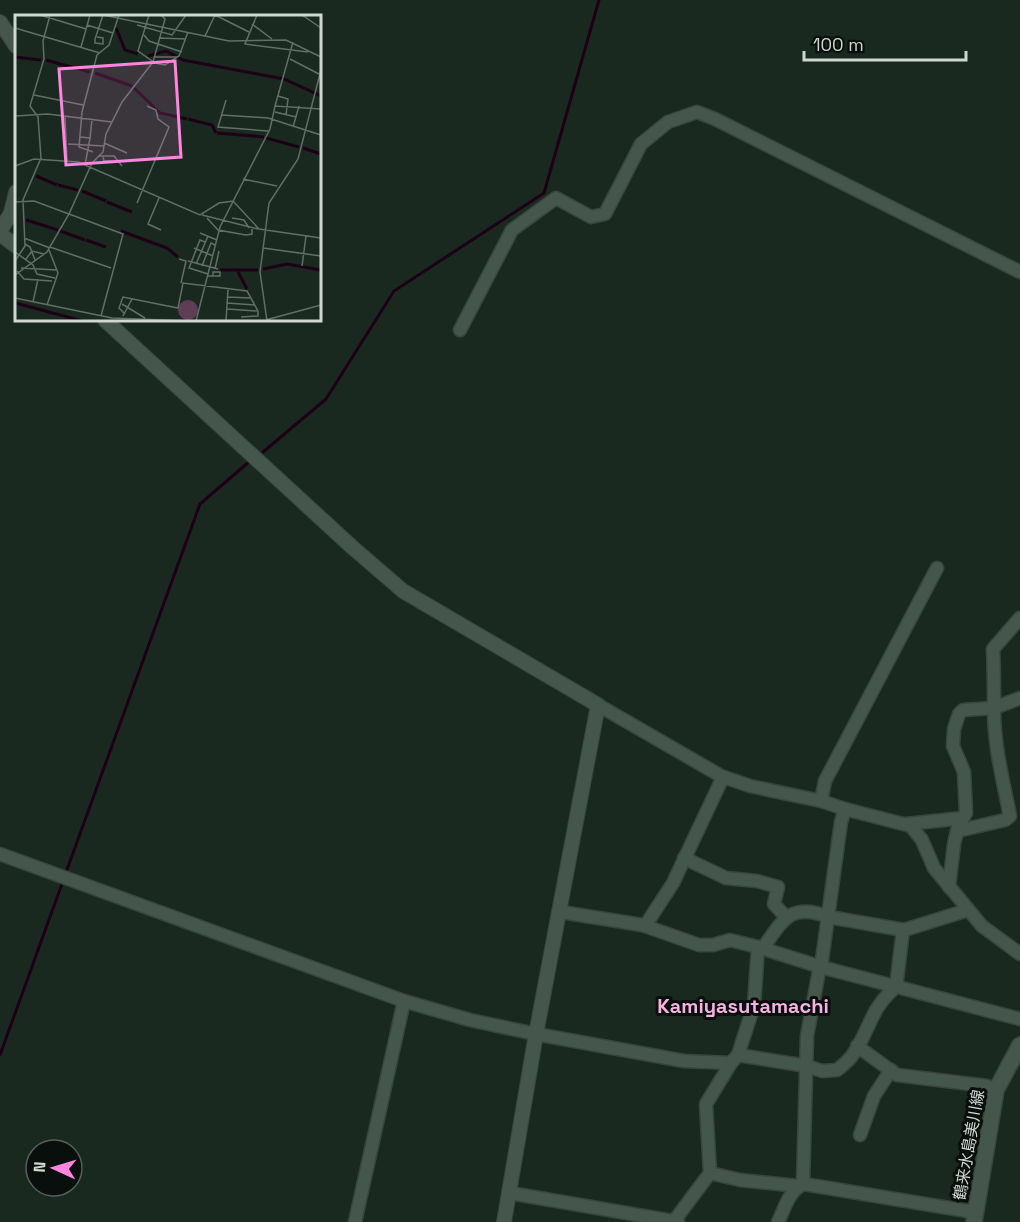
<svg xmlns="http://www.w3.org/2000/svg" width="1020" height="1222" font-family="'Space Grotesk','Noto Sans JP',sans-serif">
  <rect width="100%" height="100%" fill="#192920"/>
  <g fill="none" stroke-linecap="round" stroke-linejoin="round">
    <!-- stream -->
    <g stroke="#1e0016" stroke-width="3">
      <polyline points="263,452 326,399 394,291 544,193 599,0"/>
      <polyline points="65,875 200,504 250,461"/>
      <polyline points="0,1055 63,881"/>
    </g>
    <defs>
      <g id="minor">
        <polyline points="460,330 512,230 556,198 591,217 605,214 641,144 668,122 697,112 715,119 1020,272"/>
        <polyline points="598,705 721,776 750,786 821,801 845,809 911,826 922,840 934,868 982,926 1020,954"/>
        <polyline points="821,801 825,781 937,568"/>
        <polyline points="906,824 963,818"/>
        <path d="M957,831L1005,820L1010,816C1003,781 994,745 994,710C994,689 994,669 993,649L1020,618"/>
        <path d="M0,854L404,1001L470,1020L536,1034L684,1061L731,1063L738,1055L807,1066L822,1071L837,1070C842,1066 847,1062 851,1057C870,1032 869,1009 896,987L903,930"/>
        <polyline points="684,858 726,878 757,881 778,887 774,904 786,917"/>
        <polyline points="949,887 954,844 958,827 966,813 964,772 953,746 954,729 959,714 963,710 994,708 1020,698"/>
        <polyline points="561,912 642,925 699,945 713,945 730,940 758,947"/>
        <polyline points="645,926 673,883 723,777"/>
        <path d="M763,948C783,920 790,902 829,917L904,930L968,910"/>
        <polyline points="857,1046 897,1075 987,1086 996,1090"/>
        <polyline points="738,1055 754,1005 758,947 821,967 1020,1019"/>
        <polyline points="860,1135 874,1096 891,1070"/>
        <polyline points="710,1173 740,1180 798,1186"/>
        <polyline points="803,1184 807,1036 819,971 821,967 841,822 845,809"/>
        <polyline points="510,1193 678,1222"/>
        <polyline points="674,1221 710,1173 706,1104 731,1063"/>
        <polyline points="355,1222 404,1001"/>
        <path d="M778,1222C785,1208 789,1190 804,1184L967,1211L976,1210"/>
      </g>
      <g id="tertiary">
        <polyline points="0,22 16,46"/>
        <polyline points="0,231 11,213 16,192"/>
        <polyline points="0,234 16,246"/>
        <polyline points="105,320 352,547 403,591 598,705 536,1034 504,1222"/>
      </g>
      <polyline id="secondary" points="974,1222 996,1090 1020,1045"/>
    </defs>
    <!-- minor casing -->
    <use href="#minor" stroke="#38453d" stroke-width="15"/>
    <!-- tertiary casing -->
    <use href="#tertiary" stroke="#38453d" stroke-width="16"/>
    <!-- secondary casing -->
    <use href="#secondary" stroke="#38453d" stroke-width="18"/>
    <!-- minor -->
    <use href="#minor" stroke="#45574d" stroke-width="12"/>
    <!-- tertiary -->
    <use href="#tertiary" stroke="#45574d" stroke-width="14"/>
    <!-- secondary -->
    <use href="#secondary" stroke="#45574d" stroke-width="15"/>
  </g>
  <g text-anchor="middle" dominant-baseline="central" stroke-width="6" stroke-linejoin="round" paint-order="stroke">
    <!-- street labels -->
    <g font-size="16" fill="#ced8d1" stroke="#090f0c">
      <text transform="translate(969 1145) rotate(-80)">鶴来水島美川線</text>
    </g>
    <!-- quarter labels -->
    <g font-size="20" font-weight="bold" fill="#f6b2e1" stroke="#090f0c">
      <text x="743" y="1006">Kamiyasutamachi</text>
    </g>
  </g>
  <!-- overview -->
  <g transform="translate(15 15)">
    <rect width="306" height="306" fill="#192920"/>
    <path d="M163 295a10 10 0 1 1 20 0a10 10 0 1 1-20 0Z" fill="#5f3e55"/>
    <path fill="none" stroke="#1e0016" stroke-width="3" d="M101,13L110,35L123,39M133,41L151,36L168,45L269,64L306,81M0,42L26,45M31,45L75,57M80,58L117,71M119,73L145,98L172,104M173,104L197,110L201,118M202,118L249,122M251,123L284,132M288,133L306,139M21,161L42,170M43,170L63,175M67,176L91,186M92,187L117,197M11,205L43,215M45,216L70,225M106,216L152,233L163,242M71,225L91,232M248,254L272,249L306,255M205,255H243M223,257L232,274M0,288L68,306"/>
    <path fill="none" stroke="#616f67" stroke-width="1.5" d="M25,0L71,14M88,0L214,26L271,25L306,42M134,0L123,36L140,48L150,50L164,41L173,17M200,0L234,17M242,0L230,29L293,37M287,0L306,13M237,9L257,24M72,10L98,18M122,10L157,20L171,0M0,13L85,38M129,20L134,26L167,37M190,21L200,0M82,22L88,23V29L80,28V24L88,0M144,23L171,24M66,32L75,0M139,42H162M275,44L304,59M19,80L68,90M263,81L273,84L271,100M211,85L203,112L253,116M260,91L278,27M260,97L281,102M207,100L253,103L306,120M0,101L33,99L97,107M50,102L52,146M278,112L284,91M65,122L75,123L70,150M75,123L77,104M89,128L112,138M53,129L89,131M78,137L64,132L67,97L82,40L94,30L104,0M83,141H99L107,151M88,142L89,146H109M0,151L19,144L63,147L185,200L204,188L218,186L244,214L306,223M228,164L262,171M144,183L133,209L146,215M0,187L19,186L108,219L86,301M122,188L154,112L143,104L141,95L132,91M187,200L243,214M192,203L203,215L231,220L237,219V214M217,203L229,205L234,213M185,218L202,225M9,223L35,233M190,227L185,225L174,253L193,259M10,229L15,232L20,245M35,232L96,253M179,233L198,241M248,233L306,241M0,237L18,250L22,259L40,263M11,244L17,236L29,239M164,244L171,246L166,268M0,246L10,231L8,185L26,143L23,102L15,91L29,44L28,26L35,0M173,246L203,254M181,249L193,221M187,251L196,228L200,230M287,251L291,221M6,253L42,255M200,254L204,236M2,256L9,264L37,266M0,260L32,237L54,199L77,148L88,137L91,119L107,87L138,47L150,4L146,0M193,261H205V257H198V261M213,282L235,283M0,283L97,303L174,306M18,287L23,264M212,288L240,290M107,289L130,303M32,290L43,258L34,235M212,294L242,296M109,298L104,293L108,282L163,293L168,268L232,276L243,296M108,301L117,284M226,302L243,301V296M181,306L205,212L255,114L260,91L306,94M211,306L213,275M247,306L306,290M252,306L245,257L254,188L283,144L306,55"/>
    <path fill="#ff85de" fill-opacity="0.15" stroke="#ff85de" stroke-width="3" d="M160,46L166,142L51,150L44,54Z"/>
    <rect width="306" height="306" fill="none" stroke="#ced8d1" stroke-width="3"/>
  </g>
  <!-- north arrow -->
  <g transform="translate(54 1168) rotate(274)"><circle r="28" fill="#090f0c" stroke="#585f5b" stroke-width="1.5"/>
  <path d="M0-4.5L10 22L0 15L-10 22Z" fill="#ff85de"/>
  <text y="-9" font-size="16" font-weight="bold" text-anchor="middle" fill="#ced8d1">N</text>
  </g>
  <!-- scale -->
  <path d="M804 51v9h162v-9" fill="none" stroke="#ced8d1" stroke-width="3"/>
  <text x="813" y="51" font-size="18" fill="#ced8d1" stroke="#090f0c" stroke-width="4.5" paint-order="stroke">100 m</text>
</svg>
